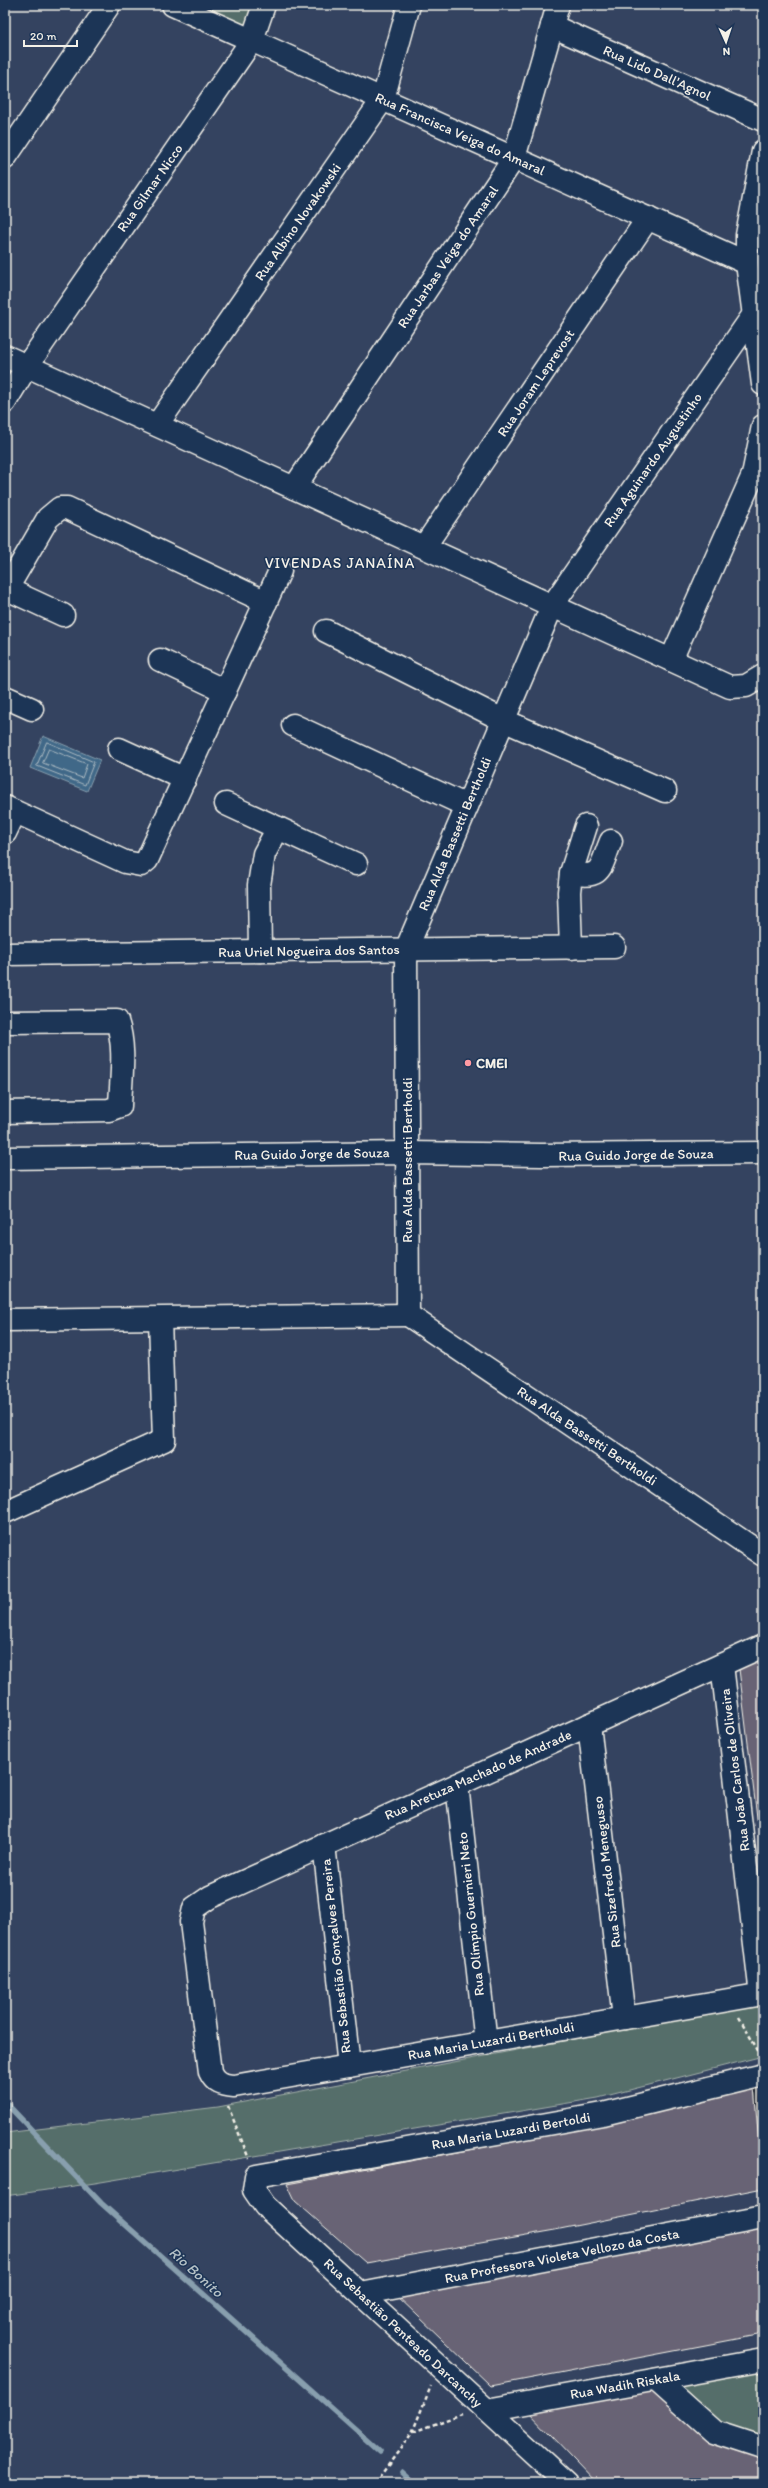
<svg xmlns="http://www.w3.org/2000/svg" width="768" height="2488" font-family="Itim,sans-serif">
  <defs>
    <filter id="shadow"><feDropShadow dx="3.5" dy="-3.5" stdDeviation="0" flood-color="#0009"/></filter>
  </defs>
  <rect width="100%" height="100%" fill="#344360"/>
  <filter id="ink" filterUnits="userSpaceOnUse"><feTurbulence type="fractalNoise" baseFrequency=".025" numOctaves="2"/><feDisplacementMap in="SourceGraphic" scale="8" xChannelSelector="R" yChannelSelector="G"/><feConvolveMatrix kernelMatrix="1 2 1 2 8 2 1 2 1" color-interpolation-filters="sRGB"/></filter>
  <g filter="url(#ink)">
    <!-- green -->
    <g fill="#556e6a" stroke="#a4b0a9">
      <polygon points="194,5 256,5 248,31"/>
      <polygon points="763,2003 763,2056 598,2098 95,2183 5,2196 5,2133 218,2107"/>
      <polygon points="763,2371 763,2436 719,2422 681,2386"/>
    </g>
    <!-- water -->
    <polygon fill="#406888" stroke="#889fae" points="43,736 100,760 87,791 30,768"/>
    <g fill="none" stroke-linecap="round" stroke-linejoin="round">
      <!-- shore -->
      <g stroke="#acbac2" stroke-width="1">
        <polygon points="47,742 94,762 85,785 37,766"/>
        <polygon points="49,749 87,764 82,778 43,763"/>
      </g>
      <!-- stream -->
      <g stroke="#889fae" stroke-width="5.5">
        <polyline points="5,2102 101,2203 380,2451"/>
        <polyline points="402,2471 415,2483"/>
      </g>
    </g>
    <!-- building -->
    <g fill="#686474" stroke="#f4f1e8" filter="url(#shadow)">
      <polygon points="763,1658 763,1867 739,1669"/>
      <polygon points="754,2087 763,2188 555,2230 366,2263 295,2201 287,2184 570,2131"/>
      <polygon points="763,2223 763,2334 491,2386 394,2293"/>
      <polygon points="649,2387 763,2457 763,2483 597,2483 527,2410"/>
    </g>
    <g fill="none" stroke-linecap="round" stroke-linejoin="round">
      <defs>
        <g id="minor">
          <polyline points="173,5 747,263"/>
          <polyline points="552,26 763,120"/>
          <polyline points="763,151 747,235 747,263 763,384"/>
          <polyline points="5,158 109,5"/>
          <polyline points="754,314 552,606 406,950 408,1315 763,1555"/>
          <polyline points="5,356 730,687 746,686 763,676"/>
          <polyline points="5,402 27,366 252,40 264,5"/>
          <polyline points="157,425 383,99 409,5"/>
          <polyline points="294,488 514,158 558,5"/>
          <polyline points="424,547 648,218"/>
          <polyline points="7,589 63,615"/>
          <polyline points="5,592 48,518 60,508 67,508 266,602"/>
          <polyline points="326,631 503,720 665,791"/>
          <polyline points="160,660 225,691"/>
          <polyline points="671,660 753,475 763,426"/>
          <polyline points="5,697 32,709"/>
          <polyline points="293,725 467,806"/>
          <polyline points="119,749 185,779"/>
          <polyline points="226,804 356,864"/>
          <polyline points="5,807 125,862 141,865 147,860 280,571"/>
          <polyline points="5,833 15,812"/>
          <path d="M571,873C603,880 600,867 611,841"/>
          <polyline points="571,948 569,892 571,873 586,826"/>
          <polyline points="260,951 259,885 264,854 278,828"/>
          <polyline points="5,954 614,947"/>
          <path d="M5,1022L117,1021C126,1048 121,1077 120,1106L109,1110L5,1112"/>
          <polyline points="5,1158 407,1153 542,1155 763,1153"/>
          <polyline points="5,1320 408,1315"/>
          <polyline points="5,1512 164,1440 160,1319"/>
          <path d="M763,1646L210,1897L194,1908L191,1922L210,2072C215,2083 222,2085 234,2086L763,1994"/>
          <polyline points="722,1665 761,1995"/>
          <polyline points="589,1725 624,2018"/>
          <polyline points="457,1785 486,2043"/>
          <polyline points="324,1845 349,2066"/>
          <polyline points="361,2294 763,2217"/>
          <polyline points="656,2380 714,2432 763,2448"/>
          <polyline points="487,2410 763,2360"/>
          <polyline points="566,2483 265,2206 254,2190 256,2176 603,2114 763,2075"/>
        </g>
      </defs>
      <!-- minor casing -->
      <use href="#minor" stroke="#f4f1e8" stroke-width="25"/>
      <!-- path -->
      <g stroke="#f4f1e8" stroke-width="2.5" stroke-dasharray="4 3" stroke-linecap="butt">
        <polyline points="739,2017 761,2056"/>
        <polyline points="228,2106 249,2159"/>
        <polyline points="413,2432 462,2414"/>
        <polyline points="375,2483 412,2433 431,2386"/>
      </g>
      <!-- minor -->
      <use href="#minor" stroke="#1d3557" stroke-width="22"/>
    </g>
  </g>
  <!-- markers -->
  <circle fill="#ff9aa2" stroke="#1d3557" stroke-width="1.5" cx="468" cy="1063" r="4"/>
  <g text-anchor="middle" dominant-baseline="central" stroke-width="3" stroke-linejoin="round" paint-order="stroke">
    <!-- street labels -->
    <g font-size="14" fill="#f4f1e8" stroke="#1d3557">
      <text transform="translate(657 73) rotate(24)">Rua Lido Dall'Agnol</text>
      <text transform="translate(460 134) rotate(24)">Rua Francisca Veiga do Amaral</text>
      <text transform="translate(150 188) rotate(-55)">Rua Gilmar Nicco</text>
      <text transform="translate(298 222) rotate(-55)">Rua Albino Novakowski</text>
      <text transform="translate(448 257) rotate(-56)">Rua Jarbas Veiga do Amaral</text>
      <text transform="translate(536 383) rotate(-56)">Rua Joram Leprevost</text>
      <text transform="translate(653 460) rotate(-55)">Rua Aguinardo Augustinho</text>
      <text transform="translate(455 834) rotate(-67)">Rua Alda Bassetti Bertholdi</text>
      <text transform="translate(309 951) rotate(-1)">Rua Uriel Nogueira dos Santos</text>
      <text transform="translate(312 1154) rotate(-1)">Rua Guido Jorge de Souza</text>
      <text transform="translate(636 1155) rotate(-1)">Rua Guido Jorge de Souza</text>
      <text transform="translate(407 1160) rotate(-90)">Rua Alda Bassetti Bertholdi</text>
      <text transform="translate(587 1436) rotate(34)">Rua Alda Bassetti Bertholdi</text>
      <text transform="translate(735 1770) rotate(-97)">Rua João Carlos de Oliveira</text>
      <text transform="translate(478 1775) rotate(-24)">Rua Aretuza Machado de Andrade</text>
      <text transform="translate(607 1872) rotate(-97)">Rua Sizefredo Menegusso</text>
      <text transform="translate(471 1914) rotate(-96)">Rua Olímpio Guernieri Neto</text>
      <text transform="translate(336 1956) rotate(-96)">Rua Sebastião Gonçalves Pereira</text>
      <text transform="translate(491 2041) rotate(-10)">Rua Maria Luzardi Bertholdi</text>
      <text transform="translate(511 2131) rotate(-10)">Rua Maria Luzardi Bertoldi</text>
      <text transform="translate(562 2256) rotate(-11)">Rua Professora Violeta Vellozo da Costa</text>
      <text transform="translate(403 2333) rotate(43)">Rua Sebastião Penteado Darcanchy</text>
      <text transform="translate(625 2385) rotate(-10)">Rua Wadih Riskala</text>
    </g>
    <!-- poi labels -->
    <g font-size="14" font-weight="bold" fill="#f4f1e8" stroke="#1d3557" text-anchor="start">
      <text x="476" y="1063">CMEI</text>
    </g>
    <!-- neighbourhood labels -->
    <g font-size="15" letter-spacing="1" fill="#f4f1e8" stroke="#1d3557">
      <text x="340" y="563">VIVENDAS JANAÍNA</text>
    </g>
    <!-- water labels -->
    <g font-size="15" font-style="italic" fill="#b5c1c6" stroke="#1d3557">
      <text transform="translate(196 2272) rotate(42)">Rio Bonito</text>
    </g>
  </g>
  <!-- margin -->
  <rect width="768" height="2488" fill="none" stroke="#1d3557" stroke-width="20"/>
  <rect x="10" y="10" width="748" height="2468" fill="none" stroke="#f4f1e8" stroke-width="1.5" filter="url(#ink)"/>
  <!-- north arrow -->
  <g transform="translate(726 42) rotate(177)" stroke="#1d3557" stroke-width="3" paint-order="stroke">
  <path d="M0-3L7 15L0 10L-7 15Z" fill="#f4f1e8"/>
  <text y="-6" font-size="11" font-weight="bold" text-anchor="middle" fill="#f4f1e8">N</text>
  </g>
  <!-- scale -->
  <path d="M24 40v6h53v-6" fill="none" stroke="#f4f1e8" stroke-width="2"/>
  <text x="30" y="40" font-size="12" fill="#f4f1e8" stroke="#1d3557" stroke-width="3" paint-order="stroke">20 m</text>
</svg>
